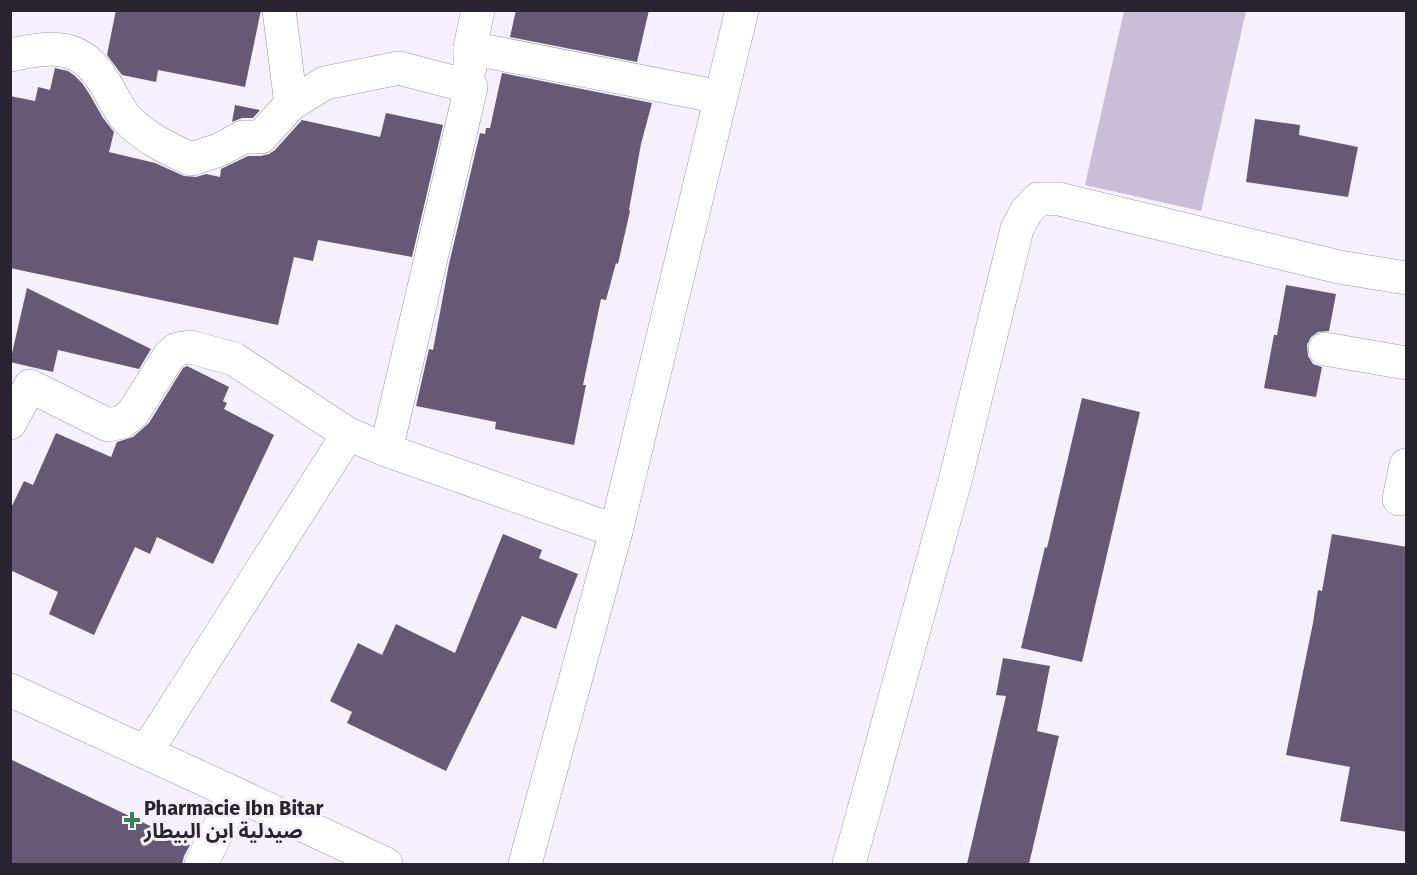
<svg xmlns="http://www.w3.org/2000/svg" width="1417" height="875" font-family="'Fira Sans','Noto Sans Arabic',sans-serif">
  <rect width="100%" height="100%" fill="#f6f0fe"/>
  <!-- green -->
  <polygon fill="#c8bed7" points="1124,11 1246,11 1201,211 1085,185"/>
  <!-- building -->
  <g fill="#655976">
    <polygon points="116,10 261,10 245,87 158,70 156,82 122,75 107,55"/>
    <polygon points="516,10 649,10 637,62 510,37"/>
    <polygon points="55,68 68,71 75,76 82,83 90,95 103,118 114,132 109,152 155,163 184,176 196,177 206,174 220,177 221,169 248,156 261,156 269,154 275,150 302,120 380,137 386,113 443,125 412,257 318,240 313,261 294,257 278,325 10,268 10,96 35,101 38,87 50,90"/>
    <polygon points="502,73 652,103 641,144 629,210 630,211 618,264 616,263 606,300 601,299 583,385 586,385 574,445 495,429 496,422 416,406 429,349 433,350 449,264 480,133 485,134 486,128 490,128"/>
    <polygon points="235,105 260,110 253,118 242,118 232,122"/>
    <polygon points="1255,119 1300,125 1299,135 1358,147 1348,197 1246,182"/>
    <polygon points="1286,285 1336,294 1329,331 1318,332 1311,337 1307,345 1308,356 1313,364 1322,367 1316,397 1264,388 1274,335 1277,335"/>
    <polygon points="27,288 151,349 139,369 58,350 53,372 10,362"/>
    <polygon points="187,366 229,387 223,401 227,403 224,409 274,435 213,564 157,537 150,554 135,547 94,635 49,614 58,592 10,570 10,510 24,481 33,485 56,433 111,457 117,442 133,437 149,423 183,368"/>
    <polygon points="1082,398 1140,412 1082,662 1021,648 1045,547 1047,548"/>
    <polygon points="503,534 542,550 539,558 578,574 556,629 522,616 446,771 347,723 352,712 330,701 358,643 382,655 396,624 455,653"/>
    <polygon points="1332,534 1407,547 1407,832 1340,821 1350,767 1286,755 1313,623 1318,590 1322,591"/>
    <polygon points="1003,658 1050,666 1037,731 1059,736 1029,864 967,864 1006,696 996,695"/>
    <polygon points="10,759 190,845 184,856 182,864 10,864"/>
  </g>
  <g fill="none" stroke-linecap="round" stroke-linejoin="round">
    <defs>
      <g id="minor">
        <polyline points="279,10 291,104"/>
        <polyline points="470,48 720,97"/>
        <path d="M10,55C54,46 81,42 106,85C113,96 119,111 128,120C146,138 168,149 191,159L219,150L243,137H261L291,104L325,83L399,68L471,87L386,450"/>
        <polyline points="470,68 470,48 478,10"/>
        <polyline points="1325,349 1406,363"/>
        <polyline points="10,423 30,386 108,425 122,422 133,413 169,356 177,349 191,347 234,359 348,434 386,450 616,531"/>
        <polyline points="1399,499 1406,465"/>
        <polyline points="10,690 236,794 386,864"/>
        <polyline points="146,752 348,434"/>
        <polyline points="201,864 236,794"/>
        <polyline points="525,864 616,531 742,10"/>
        <polyline points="849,864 955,481 1017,229 1026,212 1038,199 1059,199 1339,267 1406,278"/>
      </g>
    </defs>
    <!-- minor casing -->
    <use href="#minor" stroke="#a094b3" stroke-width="34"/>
    <!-- minor -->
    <use href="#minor" stroke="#fff" stroke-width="33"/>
  </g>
  <!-- markers -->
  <path fill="#348353" stroke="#f6f0fe" stroke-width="2" d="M129 811h6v6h6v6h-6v6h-6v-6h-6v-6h6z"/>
  <g text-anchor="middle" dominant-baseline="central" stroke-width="6" stroke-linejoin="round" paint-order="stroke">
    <!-- poi labels -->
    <g font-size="20" font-weight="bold" fill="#292330" stroke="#f6f0fe" text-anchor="start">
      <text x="144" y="808">Pharmacie Ibn Bitar<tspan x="144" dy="23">صيدلية ابن البيطار</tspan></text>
    </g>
  </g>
  <!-- border -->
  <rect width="1417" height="875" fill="none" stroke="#292330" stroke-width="24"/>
</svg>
